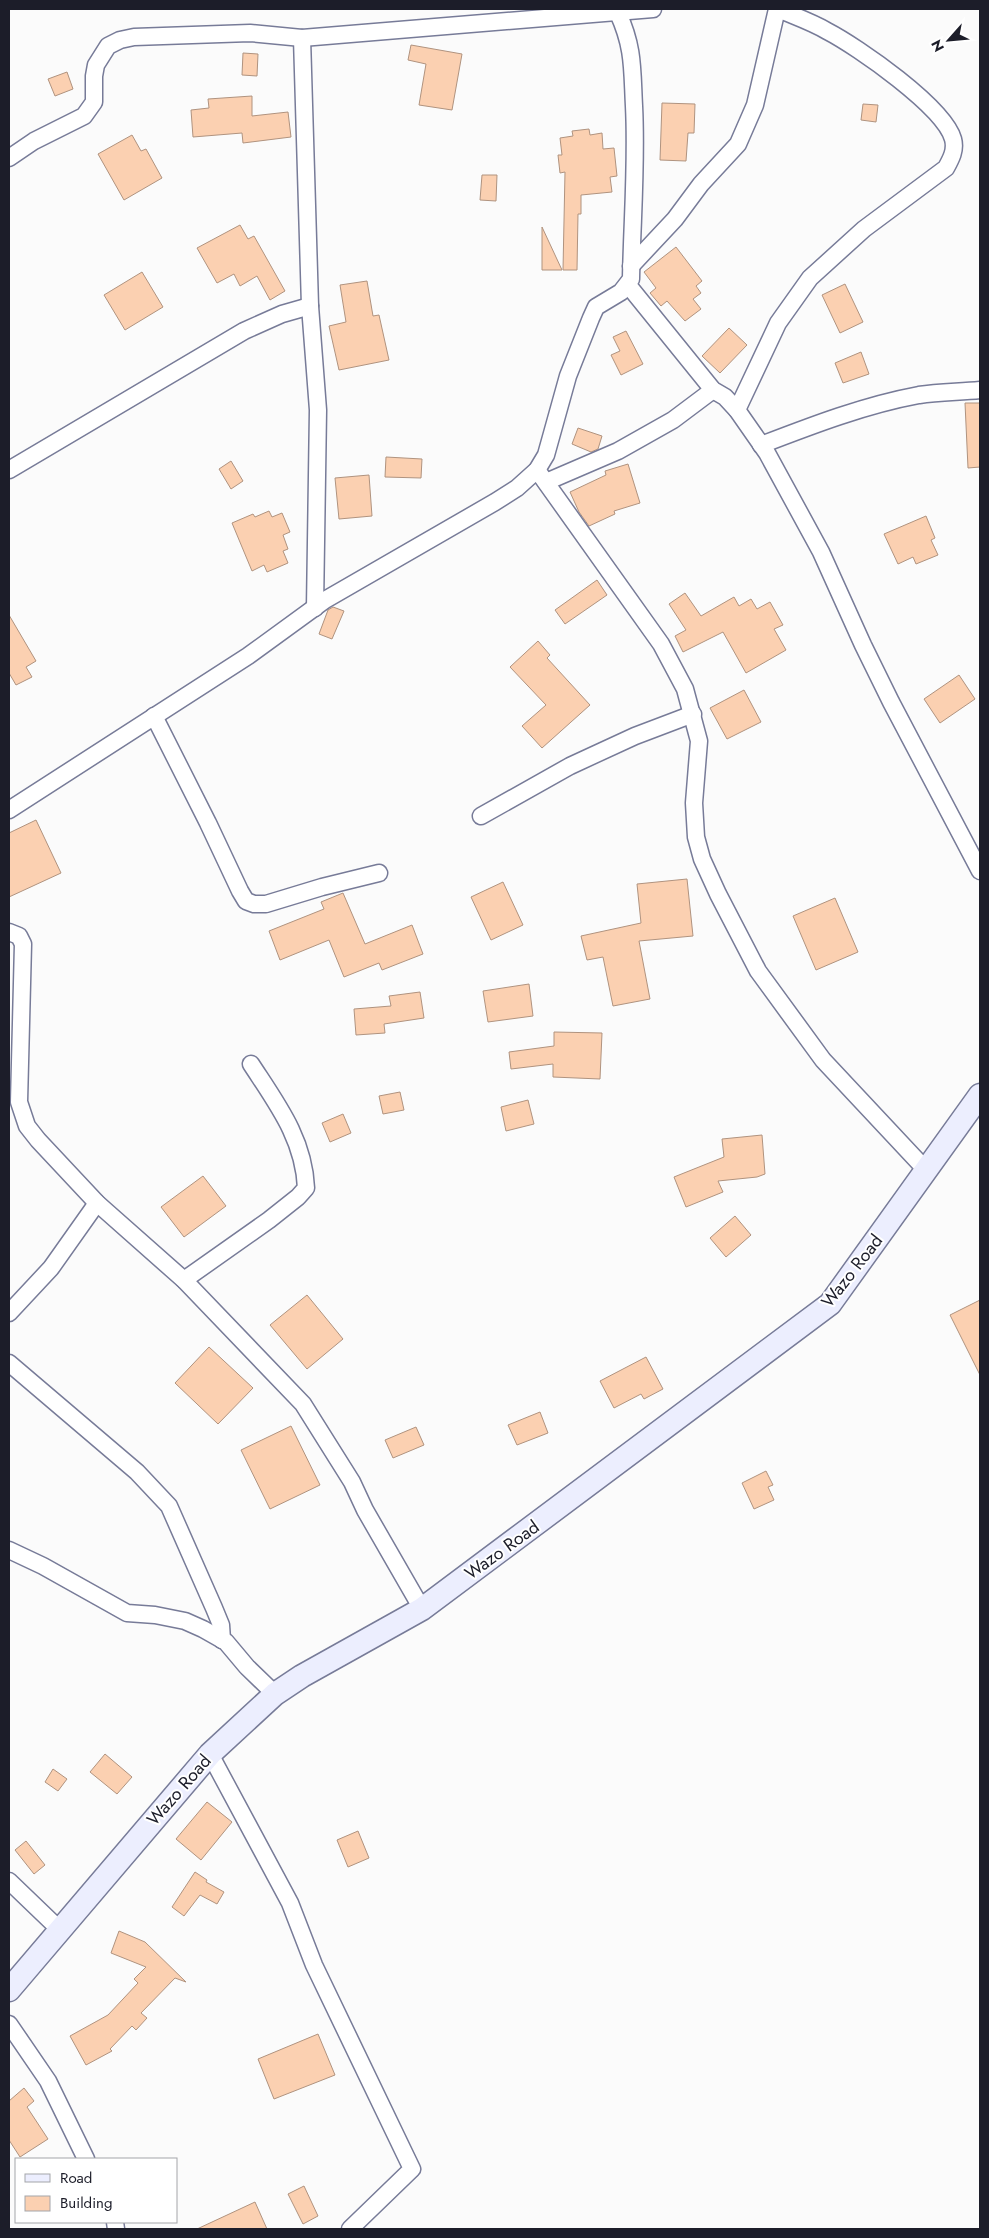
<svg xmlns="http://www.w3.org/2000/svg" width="989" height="2238" font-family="Jost,sans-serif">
  <rect width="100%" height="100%" fill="#fbfbfb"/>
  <!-- building -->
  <g fill="#fbd0b1" stroke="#b0937f">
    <polygon points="411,45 462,54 452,110 419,105 426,64 408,60"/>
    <polygon points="243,53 258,54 257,76 242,75"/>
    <polygon points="67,72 73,89 55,96 48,79"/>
    <polygon points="252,96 252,116 288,112 291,137 243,143 242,133 193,137 191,110 209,108 208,99"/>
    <polygon points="662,103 695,104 694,133 688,133 686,161 660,160"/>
    <polygon points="863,104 878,105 876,122 861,120"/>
    <polygon points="589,129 590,135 602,133 603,149 614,148 617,176 610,177 612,192 581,195 581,214 578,214 577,270 563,270 565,172 560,173 558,155 562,155 560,138 573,136 572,131"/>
    <polygon points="132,135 141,151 146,149 162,178 124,200 98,154"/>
    <polygon points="482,175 497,175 496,201 480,200"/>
    <polygon points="240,225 248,239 254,236 285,291 270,300 257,276 240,286 234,274 217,283 197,248"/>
    <polygon points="542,227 562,270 542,270"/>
    <polygon points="676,247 702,281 696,286 701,293 693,299 701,309 685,321 667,301 661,306 650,293 656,288 644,272"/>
    <polygon points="142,272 163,307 125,330 104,295"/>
    <polygon points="367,281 373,316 379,315 389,360 339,370 329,326 346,322 340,285"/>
    <polygon points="845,284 863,322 840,333 822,295"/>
    <polygon points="729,328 747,345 720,373 702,356"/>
    <polygon points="626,331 643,364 621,375 611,355 620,351 613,337"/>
    <polygon points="861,352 869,374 843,383 835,363"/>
    <polygon points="965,403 980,403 980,467 968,468"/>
    <polygon points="578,428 602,436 598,449 591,452 572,444"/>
    <polygon points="386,457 422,459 421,478 385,477"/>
    <polygon points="231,461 243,481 231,489 219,469"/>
    <polygon points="628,464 640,503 614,511 615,514 589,526 579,512 570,492 606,475 605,471"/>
    <polygon points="369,475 372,516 339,519 335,478"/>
    <polygon points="269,511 272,517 282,513 290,532 283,535 288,549 283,551 288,563 267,572 264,565 252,571 232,523 253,514 255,517"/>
    <polygon points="926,516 935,538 931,540 938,555 916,564 913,557 898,564 884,534"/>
    <polygon points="597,580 607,595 565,624 555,610"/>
    <polygon points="685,593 701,616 734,597 739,606 751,599 757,609 770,602 783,625 774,629 786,650 746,673 723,632 683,652 675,636 686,630 669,604"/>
    <polygon points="333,607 344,611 332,639 319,634 328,610"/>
    <polygon points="9,615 36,661 26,667 32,677 16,685 9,673"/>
    <polygon points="538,641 550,655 547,658 590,705 542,748 522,726 546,705 510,667"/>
    <polygon points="959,675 975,699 940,723 924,699"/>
    <polygon points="744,690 761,722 727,739 710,708"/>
    <polygon points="36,820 61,873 9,897 9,833"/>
    <polygon points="687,879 693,936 639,941 650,999 613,1006 603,957 587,960 581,936 641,923 637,884"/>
    <polygon points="503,882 523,925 491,940 471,897"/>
    <polygon points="343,893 365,944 412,925 423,954 382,970 379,963 344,977 329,940 280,960 269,931 324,909 321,902"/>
    <polygon points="835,898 858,952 816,970 793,916"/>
    <polygon points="529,984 533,1016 488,1022 483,991"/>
    <polygon points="420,992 424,1018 384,1024 385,1033 356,1035 354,1009 391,1006 389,996"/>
    <polygon points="554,1032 602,1033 600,1079 553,1077 553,1064 511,1069 509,1052 554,1046"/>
    <polygon points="400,1092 404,1110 383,1114 379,1096"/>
    <polygon points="528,1100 534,1124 506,1131 501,1107"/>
    <polygon points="343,1114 351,1133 330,1142 322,1123"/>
    <polygon points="762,1135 765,1174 757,1177 718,1181 723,1192 686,1207 674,1177 724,1157 722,1139"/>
    <polygon points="203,1176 226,1206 184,1237 161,1207"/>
    <polygon points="735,1216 751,1235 726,1257 710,1238"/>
    <polygon points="307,1295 343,1339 307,1369 270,1325"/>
    <polygon points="980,1300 980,1375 950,1315"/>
    <polygon points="209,1347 253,1388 218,1424 175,1383"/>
    <polygon points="646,1357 663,1389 644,1399 641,1394 614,1408 600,1381"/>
    <polygon points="540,1412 548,1433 517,1445 508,1425"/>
    <polygon points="291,1426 320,1485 270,1509 241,1450"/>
    <polygon points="416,1427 424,1445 393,1458 385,1440"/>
    <polygon points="766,1471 773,1485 768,1487 774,1500 754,1509 742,1483"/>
    <polygon points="105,1754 132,1777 117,1794 90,1772"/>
    <polygon points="53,1769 67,1779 58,1791 45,1782"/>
    <polygon points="207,1802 232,1822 201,1860 176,1839"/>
    <polygon points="358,1831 369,1858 348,1867 337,1840"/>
    <polygon points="26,1841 45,1865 34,1874 15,1850"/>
    <polygon points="195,1872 207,1880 206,1882 224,1892 217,1904 200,1895 184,1916 172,1907"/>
    <polygon points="119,1931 145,1942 186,1982 175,1978 141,2013 147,2018 136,2030 132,2026 110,2049 112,2051 86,2065 70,2036 108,2015 138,1983 134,1979 146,1967 111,1953"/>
    <polygon points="318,2034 335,2075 274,2099 258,2059"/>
    <polygon points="24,2088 34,2101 27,2107 48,2139 20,2157 9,2140 9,2101"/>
    <polygon points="304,2186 318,2216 303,2224 288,2194"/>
    <polygon points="255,2202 267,2229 197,2229"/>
  </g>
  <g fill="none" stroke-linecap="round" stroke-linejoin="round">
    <defs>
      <g id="street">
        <polyline points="302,38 310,306 318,410 315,608"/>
        <polyline points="9,158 34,141 84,116 94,102 94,76 96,65 108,46 120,40 134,37 250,33 302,38 653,9"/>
        <polyline points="631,266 675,219 701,184 738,144 755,105 777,9"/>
        <polyline points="628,285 713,390 725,397 737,410 767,453 821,552 863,645 891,702 980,871"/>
        <path d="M737,410L778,323L810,278L864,229L946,168C951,159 956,150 953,139C944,107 858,47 827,31C812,22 794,16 778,9"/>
        <path d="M761,445C813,425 865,405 919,395C939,392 960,392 980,390"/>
        <polyline points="9,470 244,331 282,314 310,306"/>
        <polyline points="537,470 661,644 685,689 699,741 694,803 696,837 702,859 718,894 758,971 823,1060 926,1170"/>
        <polyline points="546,482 618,451 673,420 713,390"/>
        <polyline points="154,716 208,823 240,891 246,901 254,904 266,904 322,887 379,873"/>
        <path d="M9,810L248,656L325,600L495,502L517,488L537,470L546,455L568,376L591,318L596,307L621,292L631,279C632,221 637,164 634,106C632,69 634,48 618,13"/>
        <polyline points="481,816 570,766 635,736 693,714"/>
        <polyline points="9,932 19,936 23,944 19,1102 27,1126 38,1140 97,1203 184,1280 303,1404 352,1482 365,1510 422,1609"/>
        <path d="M184,1280L269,1220L298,1197L306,1188C304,1139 277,1104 251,1064"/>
        <polyline points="9,1313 51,1268 97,1203"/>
        <polyline points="9,1363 137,1472 169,1506 214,1608 221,1625 222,1640"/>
        <polyline points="9,1550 43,1566 127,1613 155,1615 185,1621 203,1629 226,1642 247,1667 275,1694"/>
        <polyline points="210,1754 290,1903 314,1965 412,2169 350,2229"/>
        <polyline points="9,1881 60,1930"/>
        <polyline points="9,2024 48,2081 86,2159"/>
        <polyline points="115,2222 116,2229"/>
      </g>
      <polyline id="secondary" points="9,1990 210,1754 275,1694 302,1676 422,1609 830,1304 980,1095"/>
    </defs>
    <!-- street casing -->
    <use href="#street" stroke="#777b98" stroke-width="19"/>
    <!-- secondary casing -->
    <use href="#secondary" stroke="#777b98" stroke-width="25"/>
    <!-- street -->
    <use href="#street" stroke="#fff" stroke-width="16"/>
    <!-- secondary -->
    <use href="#secondary" stroke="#eceefe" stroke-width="22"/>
  </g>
  <g text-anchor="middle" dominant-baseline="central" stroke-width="4" stroke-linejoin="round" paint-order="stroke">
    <!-- street labels -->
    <g font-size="18" fill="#1c1d29" stroke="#fff">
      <text transform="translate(852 1271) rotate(-52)">Wazo Road</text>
      <text transform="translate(502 1550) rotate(-36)">Wazo Road</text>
      <text transform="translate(179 1790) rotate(-49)">Wazo Road</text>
    </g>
  </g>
  <!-- border -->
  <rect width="989" height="2238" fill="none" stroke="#1c1d29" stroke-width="20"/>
  <!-- legend -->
  <rect x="15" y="2158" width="162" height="65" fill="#ffffff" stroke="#a4a5a9"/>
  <rect x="25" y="2174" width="25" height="8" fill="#eceefe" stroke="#a4a5a9"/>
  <text x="60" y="2183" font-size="15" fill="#1c1d29">Road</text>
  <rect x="25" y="2196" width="25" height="15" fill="#fbd0b1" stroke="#a4a5a9"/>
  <text x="60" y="2208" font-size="15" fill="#1c1d29">Building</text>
  <!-- north arrow -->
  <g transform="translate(949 40) rotate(243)" stroke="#ffffff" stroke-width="4" paint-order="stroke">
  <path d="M0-4L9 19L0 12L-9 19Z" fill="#1c1d29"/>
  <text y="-8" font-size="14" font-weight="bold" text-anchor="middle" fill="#1c1d29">N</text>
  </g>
</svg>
